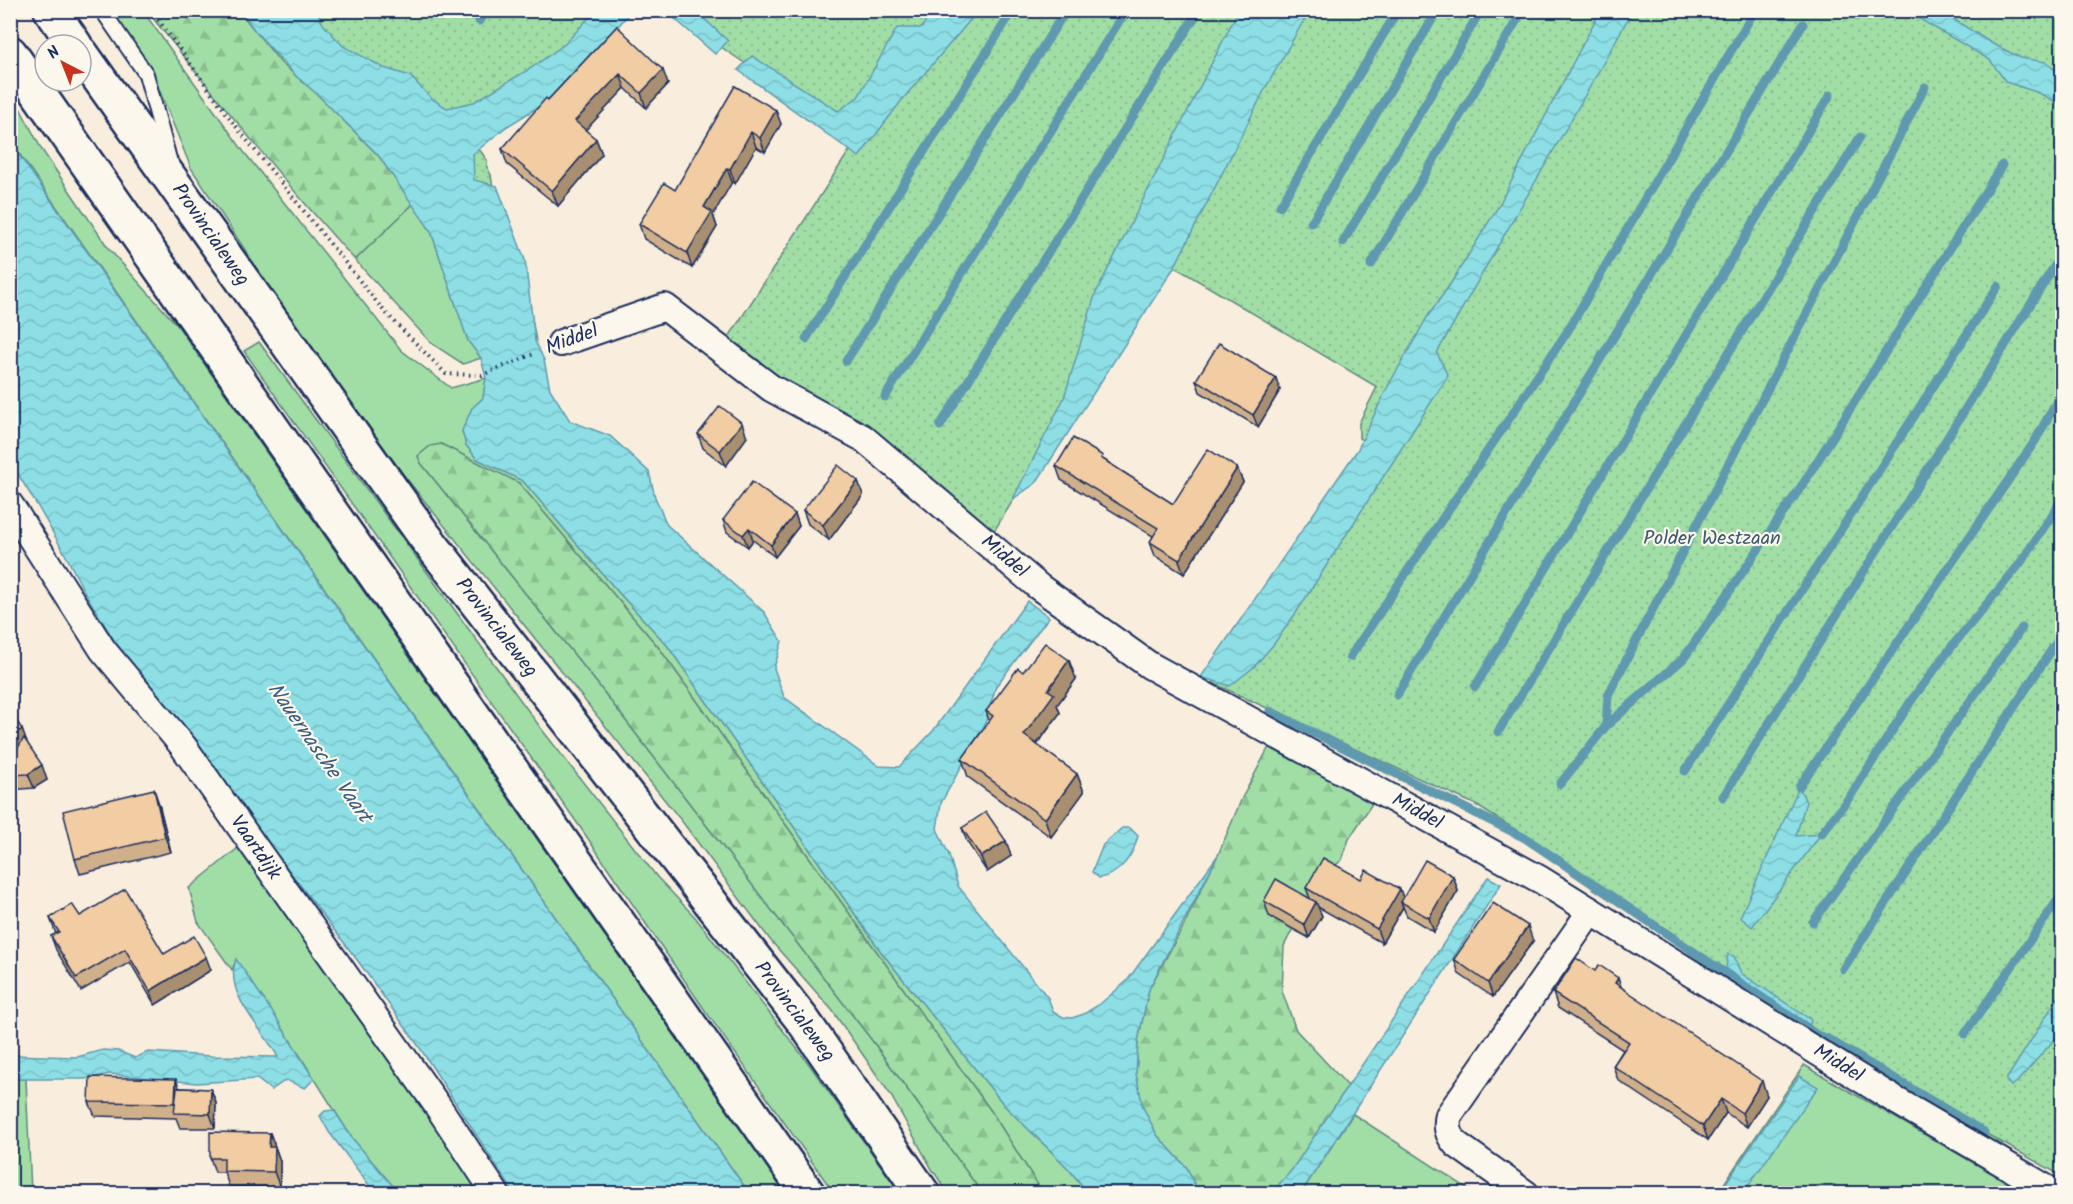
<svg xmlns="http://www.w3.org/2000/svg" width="2073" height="1204" font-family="Kalam,sans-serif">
  <defs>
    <pattern id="forest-firs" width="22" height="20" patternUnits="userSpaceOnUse" patternTransform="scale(1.5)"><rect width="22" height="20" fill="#a1dea5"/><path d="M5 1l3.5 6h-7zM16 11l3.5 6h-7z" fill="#8abf90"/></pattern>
    <pattern id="park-dots" width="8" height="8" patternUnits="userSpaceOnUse" patternTransform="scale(1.5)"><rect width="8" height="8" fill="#a1dea5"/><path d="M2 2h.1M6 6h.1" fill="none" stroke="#8abf90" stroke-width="1.8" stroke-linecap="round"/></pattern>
    <pattern id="water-waves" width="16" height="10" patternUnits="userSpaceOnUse" patternTransform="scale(1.5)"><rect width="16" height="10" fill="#8ddfe5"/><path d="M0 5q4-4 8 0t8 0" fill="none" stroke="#79c0c7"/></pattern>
  </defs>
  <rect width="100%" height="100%" fill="#f9eedd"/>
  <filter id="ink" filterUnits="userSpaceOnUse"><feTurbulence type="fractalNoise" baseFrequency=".0167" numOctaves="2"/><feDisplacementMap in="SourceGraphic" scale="12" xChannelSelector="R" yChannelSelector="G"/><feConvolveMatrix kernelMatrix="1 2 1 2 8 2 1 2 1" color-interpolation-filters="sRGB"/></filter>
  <g filter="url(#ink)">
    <!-- green -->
    <g fill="#a1dea5" stroke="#5e8682" stroke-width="1.5">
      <polygon points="111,11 143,11 244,152 401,350 451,388 486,378 483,398 472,409 462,431 466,445 477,459 523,481 619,593 667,645 882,953 1005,1106 1068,1168 1088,1193 1043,1193 991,1111 659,648 519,483 441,444 418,456 421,463 593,678 874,1043 982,1193 948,1193 932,1169 890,1094 832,1010 771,941 684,824 406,478 294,324 191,168 150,67"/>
      <polygon points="10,89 42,150 109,249 177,325 785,1193 749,1193 11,142"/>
      <polygon points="413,204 431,231 468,341 481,358 463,364 431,343 355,260"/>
      <polygon points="259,342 543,731 657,877 695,917 809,1064 900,1193 834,1193 702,1006 580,827 244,351"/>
      <polygon points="238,848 304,938 483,1193 399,1193 352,1138 273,1013 236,960 232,970 198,922 189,888"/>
      <polygon points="1830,1027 2005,1144 1987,1144 1857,1069"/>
      <polygon points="1804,1065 2026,1193 1717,1194"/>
      <polygon points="10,1079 26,1079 31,1193 11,1193"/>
      <polygon points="1353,1114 1467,1188 1474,1193 1301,1193"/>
    </g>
    <!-- forest -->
    <g fill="url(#forest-firs)" stroke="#5e8682" stroke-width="1.5">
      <path d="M147,11H241L255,31L297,77L317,94L378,155L413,204L355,260C282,180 215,95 147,11Z"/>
      <polygon points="441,444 519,483 659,648 991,1111 1043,1193 982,1193 874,1043 593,678 421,463 418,456 430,446"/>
      <polygon points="1269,747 1342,779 1373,802 1349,839 1342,860 1325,873 1320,890 1309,898 1284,946 1282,991 1296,1030 1348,1086 1291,1172 1271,1193 1202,1193 1195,1186 1187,1168 1157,1135 1143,1108 1136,1075 1138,1041 1149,989 1182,929 1218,855 1242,798"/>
    </g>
    <!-- park -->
    <g fill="url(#park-dots)" stroke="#5e8682" stroke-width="1.5">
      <polygon points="239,11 613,11 471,138 487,160 487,167 491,175 494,195 529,302 536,341 482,358 432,230 378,155 318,94 281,63"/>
      <polygon points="670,11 2062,11 2062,1176 1958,1118 1832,1043 1715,967 1553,853 1474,804 1213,683 1293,574 1374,448 1359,438 1359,423 1377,387 1175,267 1076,389 1075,399 993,533 832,406 810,398 727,340 857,139 681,20"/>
    </g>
    <!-- water -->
    <g fill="url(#water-waves)" stroke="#5f99af" stroke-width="1.5">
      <polygon points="241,11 317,11 323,24 343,46 384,68 410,76 432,99 447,108 474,102 531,68 565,44 595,11 631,11 564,91 506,127 473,154 474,180 497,186 525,260 535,341 544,360 550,389 570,421 610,436 649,472 655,497 667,525 764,612 782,641 774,668 784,697 879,766 899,767 933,731 1027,601 1049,617 996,686 985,724 941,803 937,829 949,855 958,886 1048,998 1053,1011 1063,1017 1072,1018 1084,1014 1100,1004 1127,981 1218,855 1149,989 1138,1041 1136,1074 1143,1107 1157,1135 1187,1168 1195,1186 1202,1193 1088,1193 1068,1168 1005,1106 882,953 667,645 619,593 523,481 477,459 466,445 462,431 472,408 483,398 486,378 481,358 468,341 431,231 378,155 317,94 297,77 255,31"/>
      <polygon points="666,11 696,11 728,41 715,54"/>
      <polygon points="930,11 978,11 902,100 859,157 738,70 752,56 838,111 858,97 897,28 922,28"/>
      <polygon points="1238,11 1309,11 1265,89 1175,266 1036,483 1013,499 1064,398 1095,295"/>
      <path d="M1600,11H1632C1570,126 1501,238 1437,353L1448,376L1296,613L1273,645L1254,667L1230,686L1201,677L1358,449L1387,388L1428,316L1451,283L1498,207Z"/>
      <polygon points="1906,11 1941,11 1991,43 2021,58 2046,62 2062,76 2062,105 2039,93 2006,82 1990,60"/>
      <polygon points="10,142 749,1193 514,1193 420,1048 358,961 264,838 231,790 115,642 85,593 65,554 37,505 11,463"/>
      <polygon points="1799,787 1806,802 1796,836 1821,834 1752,927 1740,917"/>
      <path d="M1122,828H1130L1138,836C1133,856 1120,875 1099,878L1092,872L1103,845Z"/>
      <polygon points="1488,877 1501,884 1301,1193 1271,1193 1291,1171"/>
      <polygon points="1728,954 1734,956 1741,973 1811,1020 1810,1025 1726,969"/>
      <path d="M236,959L273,1013L314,1079L305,1088L286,1080L271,1090L257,1079L197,1083L110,1074L85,1079H11V1055L77,1057L103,1050L118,1051L135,1058L148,1052L211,1056L278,1057C263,1028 223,995 236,959Z"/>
      <polygon points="2062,991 2062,1031 2017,1082 2011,1086 2006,1080"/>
      <polygon points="1799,1076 1818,1087 1743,1193 1719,1193"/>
      <polygon points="334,1110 352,1138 399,1193 375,1193 329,1132 320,1116 325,1111"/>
    </g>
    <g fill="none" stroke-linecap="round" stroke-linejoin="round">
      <!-- stream -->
      <g stroke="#5f99af" stroke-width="9">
        <polyline points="479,21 487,10"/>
        <polyline points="1925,87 1608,695 1606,726 1684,658 1805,481 2002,165"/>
        <polyline points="1280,206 1398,10"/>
        <polyline points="1311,223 1438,10"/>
        <polyline points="1343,242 1481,10"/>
        <polyline points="1371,265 1523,10"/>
        <polyline points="806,339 1013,10"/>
        <polyline points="846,361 1066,10"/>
        <polyline points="885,397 1126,10"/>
        <polyline points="940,426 1199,10"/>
        <polyline points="1350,657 1567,332 1755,10"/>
        <polyline points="1475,687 1830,95"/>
        <polyline points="1397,695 1803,24"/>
        <polyline points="1270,711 1525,838 1817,1035 1828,1039 1984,1132"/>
        <polyline points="1498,732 1860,137"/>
        <polyline points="1685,771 1998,286"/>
        <polyline points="1560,784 1606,726"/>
        <polyline points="1799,787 2035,441 2062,392"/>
        <polyline points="1723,797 2062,254"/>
        <polyline points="1821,834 1851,795 1913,698 1953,645 2019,565 2062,500"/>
        <polyline points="1813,922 2022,628"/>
        <polyline points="1843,969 2062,634"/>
        <polyline points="1965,1034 2062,894"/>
      </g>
      <defs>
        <polyline id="service" points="102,10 146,74 169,159"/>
        <g id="minor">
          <polyline points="561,343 665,307 771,388 863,438 1039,587 1149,665 1541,880 1895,1100 2056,1194"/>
          <polyline points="10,505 103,650 183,746 437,1105 496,1194"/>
          <path d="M1526,1194L1456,1144C1448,1134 1446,1127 1449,1115L1591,911"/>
        </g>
        <g id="trunk">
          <polyline points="51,10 75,45"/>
          <polyline points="10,53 808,1194"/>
          <polyline points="81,53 423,534 804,1022 923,1194"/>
        </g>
      </defs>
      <!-- service casing -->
      <use href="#service" stroke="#1b2f5e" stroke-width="18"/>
      <!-- minor casing -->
      <use href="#minor" stroke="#1b2f5e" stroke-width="30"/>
      <!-- trunk casing -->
      <use href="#trunk" stroke="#1b2f5e" stroke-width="38"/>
      <!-- path -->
      <polyline stroke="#1b2f5e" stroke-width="4" stroke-dasharray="1.5 4.5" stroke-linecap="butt" points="151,10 238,129 384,311 446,374 482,375 536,353"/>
      <!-- service -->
      <use href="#service" stroke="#fbf7ec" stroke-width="14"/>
      <!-- minor -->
      <use href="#minor" stroke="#fbf7ec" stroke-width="26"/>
      <!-- trunk -->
      <use href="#trunk" stroke="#fbf7ec" stroke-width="33"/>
    </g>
    <!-- wall -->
    <g fill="#d0af8b" stroke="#1b2f5e" stroke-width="1.5">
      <polygon points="617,26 668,84 646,108 625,88 585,130 596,139 602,154 558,206 507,164 502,149"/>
      <polygon points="735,86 781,124 765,152 756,147 735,184 732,182 713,215 717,227 692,268 644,239 639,224 675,190"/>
      <polygon points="1196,380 1280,390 1258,427 1200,392"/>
      <polygon points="698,434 747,437 726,466 703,448"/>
      <polygon points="1104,460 1173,504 1237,468 1243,482 1184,574 1155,556 1150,542 1153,536 1061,480 1056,466"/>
      <polygon points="858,481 863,495 829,540 808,524 803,510"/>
      <polygon points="795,514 799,526 775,557 753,540 748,547 727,532 723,520"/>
      <polygon points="1076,679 1057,705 1060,713 1037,745 1077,774 1084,792 1051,837 968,777 962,759 989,721 986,711"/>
      <polygon points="10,711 47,780 34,788 10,790 10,760 16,750 10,754"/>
      <polygon points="159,804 171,852 80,874 75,859"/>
      <polygon points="962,828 1006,841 1011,856 987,872 967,842"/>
      <polygon points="1453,876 1458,891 1434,932 1407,916 1403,907 1382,943 1318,907 1322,916 1309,938 1269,916 1264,901 1310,898 1306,888 1361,879 1403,898"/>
      <polygon points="80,916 164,954 211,970 155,1005 130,962 81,991 56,950 51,936 56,934 50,918"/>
      <polygon points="1533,941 1493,997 1459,974 1454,959"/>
      <polygon points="1622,988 1767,1096 1747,1127 1726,1113 1708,1140 1618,1080 1613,1066 1623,1050 1558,1008 1553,993"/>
      <polygon points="180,1088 211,1089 216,1103 215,1128 180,1128 176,1118 95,1116 89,1102"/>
      <polygon points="270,1133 280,1161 280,1187 229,1186 224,1172 215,1172 210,1158"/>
    </g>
    <!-- shaded-wall -->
    <g fill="#a98f71" stroke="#1b2f5e" stroke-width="1.5">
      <polygon points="663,70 668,84 646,108 641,93"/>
      <polygon points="620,74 625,88 580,136 575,121"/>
      <polygon points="776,110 781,124 765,152 760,138"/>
      <polygon points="751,132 756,147 735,184 730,169"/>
      <polygon points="596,139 602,154 558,206 552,191"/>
      <polygon points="727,168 732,182 713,215 717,227 692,268 687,253 704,207"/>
      <polygon points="1276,378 1280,390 1258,427 1253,415"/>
      <polygon points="742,423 747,437 726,466 720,451"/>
      <polygon points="1237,468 1243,482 1184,574 1179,560"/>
      <polygon points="858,481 863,495 829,540 823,525"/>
      <polygon points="795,514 799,526 775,557 771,545"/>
      <polygon points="749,528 753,540 748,547 743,535"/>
      <polygon points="1069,660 1076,679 1057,705 1060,713 1030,753 1024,735 1048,690"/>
      <polygon points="22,729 27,743 10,754 10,737"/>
      <polygon points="42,765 47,780 34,788 28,774"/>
      <polygon points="1077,774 1084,792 1051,837 1045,819"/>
      <polygon points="154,789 159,804 171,852 165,837"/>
      <polygon points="1006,841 1011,856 987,872 981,857"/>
      <polygon points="1453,876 1458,891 1434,932 1429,918"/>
      <polygon points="1400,889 1405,903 1401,902 1403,907 1382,943 1377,929"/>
      <polygon points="1316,902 1322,916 1309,938 1304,924"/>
      <polygon points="1528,926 1533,941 1493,997 1488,983"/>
      <polygon points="206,957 211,970 155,1005 150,991"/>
      <polygon points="1618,978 1623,992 1615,983"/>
      <polygon points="176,1079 181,1093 175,1103"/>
      <polygon points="1762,1081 1767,1096 1747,1127 1742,1113"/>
      <polygon points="211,1089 216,1103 215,1128 210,1114"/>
      <polygon points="1721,1099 1726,1113 1708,1140 1703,1126"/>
      <polygon points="270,1133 280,1161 280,1187 274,1172 269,1147"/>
    </g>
    <!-- building -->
    <g fill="#f2cca2" stroke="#1b2f5e" stroke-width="1.5">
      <polygon points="617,26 663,70 641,93 620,74 575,121 596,139 552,191 502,149 546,98 548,100"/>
      <polygon points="735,86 776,110 760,138 751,132 730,169 727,168 704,207 712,212 687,253 639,224 664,183 675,190"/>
      <polygon points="1219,343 1276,378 1253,415 1196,380"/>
      <polygon points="720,406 742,423 720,451 698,434"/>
      <polygon points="1073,438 1103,456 1101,458 1173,504 1208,449 1237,468 1179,560 1150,542 1158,528 1056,466"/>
      <polygon points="838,465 858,481 823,525 803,510"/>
      <polygon points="752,482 795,514 771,545 749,528 743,535 723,520"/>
      <polygon points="1045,643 1069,660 1048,690 1054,694 1024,735 1077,774 1045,819 962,759 993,716 986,711 1018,668 1023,672"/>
      <polygon points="10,711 22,729 10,737"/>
      <polygon points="24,738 42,765 28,774 10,775 10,760"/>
      <polygon points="154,789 165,837 75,859 63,811"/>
      <polygon points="986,812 1006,841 981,857 962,828"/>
      <polygon points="1323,858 1361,879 1366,870 1400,889 1377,929 1306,888"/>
      <polygon points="1425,860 1453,876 1429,918 1401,902"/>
      <polygon points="1276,879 1316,902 1304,924 1264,901"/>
      <polygon points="125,889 164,954 194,936 206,957 150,991 125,949 76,978 51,936 59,932 50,918 72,904 80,916"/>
      <polygon points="1493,903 1528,926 1488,983 1454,959"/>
      <polygon points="1576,958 1595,971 1599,965 1618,978 1615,983 1762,1081 1742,1113 1721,1099 1703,1126 1613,1066 1629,1042 1553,993"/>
      <polygon points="90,1077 176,1079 175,1103 89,1102"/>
      <polygon points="177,1088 211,1089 210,1114 174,1113"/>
      <polygon points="210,1132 270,1133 269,1147 275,1147 274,1172 224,1171 224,1158 210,1158"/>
    </g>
  </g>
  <g text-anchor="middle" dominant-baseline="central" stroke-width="4.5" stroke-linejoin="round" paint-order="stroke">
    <!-- street labels -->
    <g font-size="20" fill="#1b2f5e" stroke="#fbf7ec">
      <text transform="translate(210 235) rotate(55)">Provincialeweg</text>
      <text transform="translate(572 340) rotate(-20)">Middel</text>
      <text transform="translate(1004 557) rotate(40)">Middel</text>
      <text transform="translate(496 628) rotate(52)">Provincialeweg</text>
      <text transform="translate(1417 812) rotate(29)">Middel</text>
      <text transform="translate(255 848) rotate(55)">Vaartdijk</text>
      <text transform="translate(794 1012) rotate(53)">Provincialeweg</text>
      <text transform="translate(1838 1064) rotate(32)">Middel</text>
    </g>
    <!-- park labels -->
    <g font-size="20" fill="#3c5b70" stroke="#fbf7ec">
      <text x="1712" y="539">Polder Westzaan</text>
    </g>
    <!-- water labels -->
    <g font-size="21" font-style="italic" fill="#385b80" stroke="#fbf7ec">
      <text transform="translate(319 753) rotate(55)">Nauernasche Vaart</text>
    </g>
  </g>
  <!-- margin -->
  <rect width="2073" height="1204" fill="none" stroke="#fbf7ec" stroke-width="36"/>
  <rect x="18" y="18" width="2037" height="1168" fill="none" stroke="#1b2f5e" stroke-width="2" filter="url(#ink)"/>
  <!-- north arrow -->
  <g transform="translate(63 63) rotate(318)"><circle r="28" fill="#fbf7ec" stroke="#a1a7b3" stroke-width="1.5"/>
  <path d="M0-4.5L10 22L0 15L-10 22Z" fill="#c8321e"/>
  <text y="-9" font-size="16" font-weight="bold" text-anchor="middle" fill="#1b2f5e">N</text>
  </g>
</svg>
